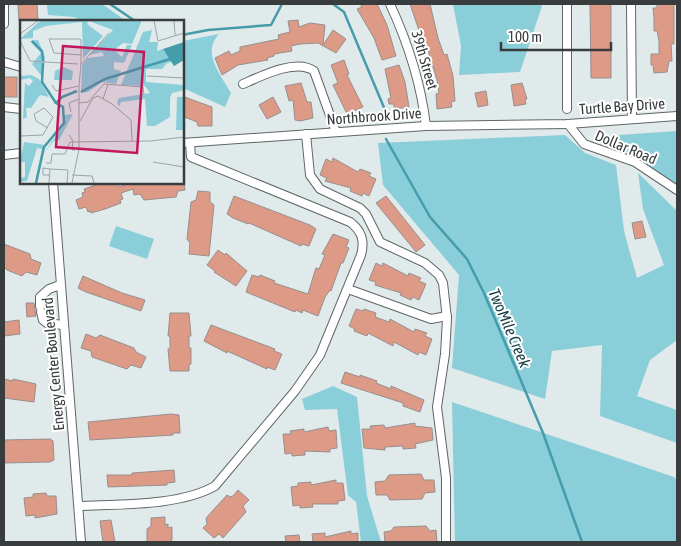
<svg xmlns="http://www.w3.org/2000/svg" width="681" height="546" font-family="'Asap Condensed',sans-serif">
  <rect width="100%" height="100%" fill="#e0eaeb"/>
  <!-- green -->
  <g fill="#8aceda">
    <polygon points="47,4 102,4 126,21 82,21 74,17 48,15"/>
    <polygon points="453,4 541,4 542,6 520,72 459,75 461,46"/>
    <path d="M219,34C201,52 221,75 231,93L225,107L183,88V41Z"/>
    <polygon points="677,131 677,189 604,136"/>
    <polygon points="565,135 585,153 616,165 624,231 637,278 664,265 643,209 638,173 677,211 677,340 650,360 637,396 677,410 677,443 600,416 602,345 552,351 545,399 452,368 459,275 383,185 378,143"/>
    <polygon points="116,226 154,239 147,259 109,246"/>
    <polygon points="333,386 357,397 367,496 381,542 361,542 356,502 348,495 337,409 305,410 302,399"/>
    <polygon points="452,402 674,477 677,481 677,542 455,542"/>
  </g>
  <g fill="none" stroke-linecap="round" stroke-linejoin="round">
    <!-- stream -->
    <g stroke="#459caa" stroke-width="2.5">
      <polyline points="110,4 135,21"/>
      <polyline points="333,4 344,12 385,110"/>
      <polyline points="182,35 208,30 271,25 282,4"/>
      <polyline points="386,139 430,217 467,259 484,293 543,433 582,542"/>
    </g>
  </g>
  <!-- building -->
  <g fill="#dd9a87" stroke="#978f8d">
    <polygon points="37,4 38,21 19,21 18,5"/>
    <polygon points="360,4 376,4 378,6 387,25 396,56 382,60 374,38 357,9 362,7"/>
    <polygon points="410,4 430,4 438,38 444,55 447,54 453,76 455,101 451,102 452,107 437,109 436,94 439,93 437,80 427,47 425,48"/>
    <polygon points="590,4 611,4 611,78 591,78"/>
    <polygon points="657,4 674,4 674,44 671,44 672,61 669,61 667,72 654,73 653,65 651,65 651,54 659,54 659,41 657,31 654,31 654,18 653,8 657,8"/>
    <polygon points="298,20 299,27 310,23 325,25 323,45 333,30 346,39 336,53 318,43 300,44 291,46 292,51 274,54 274,56 267,58 268,60 238,65 222,75 215,58 229,51 231,55 240,51 240,47 279,39 278,35 290,32 288,21"/>
    <polygon points="344,60 349,74 347,75 363,107 347,114 333,85 338,83 331,65"/>
    <polygon points="399,65 405,82 409,107 394,109 394,104 389,104 388,99 391,98 385,69"/>
    <rect x="4" y="77" width="13" height="20"/>
    <polygon points="301,83 307,102 311,102 313,118 300,121 295,120 293,100 289,101 285,86"/>
    <polygon points="522,83 527,99 525,99 526,104 514,106 511,85"/>
    <polygon points="486,91 488,105 478,107 475,93"/>
    <polygon points="182,96 212,107 212,126 198,126 197,122 182,116"/>
    <polygon points="273,97 281,112 267,119 259,105"/>
    <polygon points="333,158 358,172 360,169 371,173 369,176 376,179 369,196 363,193 362,196 350,191 351,188 325,181 327,178 320,175 326,159 332,162"/>
    <polygon points="105,182 118,182 119,187 131,182 184,182 185,190 178,191 176,197 144,200 140,194 134,195 133,189 121,193 123,199 120,200 121,203 105,209 91,213 91,211 88,212 86,207 79,209 76,200 83,197 82,193 85,192 84,189"/>
    <polygon points="198,191 210,192 210,202 214,205 209,256 189,254 190,243 187,239 191,202 196,200"/>
    <polygon points="234,196 310,225 316,229 309,246 302,244 301,246 249,223 248,224 233,218 227,214"/>
    <polygon points="386,196 425,245 416,252 376,203"/>
    <polygon points="642,221 646,237 635,239 632,223"/>
    <polygon points="333,234 349,240 346,247 349,248 343,263 341,263 331,291 330,290 325,297 318,316 303,310 302,313 296,310 295,312 246,292 252,275 259,277 260,275 275,281 274,283 308,294 314,274 316,268 319,269 325,255 322,254"/>
    <polygon points="4,244 30,254 31,259 41,263 37,275 26,272 22,276 7,270 4,267"/>
    <polygon points="218,250 225,255 226,253 247,271 236,286 214,272 215,271 207,265"/>
    <polygon points="376,263 382,266 383,263 408,276 409,273 421,278 419,281 426,284 419,300 413,297 411,300 400,295 401,293 375,285 376,282 369,280"/>
    <polygon points="83,276 122,293 145,300 141,311 86,292 78,288"/>
    <polygon points="26,303 34,303 36,316 27,317"/>
    <polygon points="356,309 363,311 364,309 376,313 375,317 389,322 390,319 414,332 415,329 427,333 425,336 432,339 426,355 419,352 418,355 394,342 393,346 368,333 367,336 354,331 355,329 349,326"/>
    <polygon points="170,313 189,313 191,336 189,336 189,348 191,348 191,364 189,365 189,371 170,371 168,349 170,349 170,336 168,336"/>
    <polygon points="19,320 20,334 4,336 4,322"/>
    <polygon points="211,325 275,349 274,351 282,354 275,370 267,367 267,369 227,351 227,353 204,341"/>
    <polygon points="86,334 96,338 100,335 134,348 136,352 146,357 141,368 131,365 127,369 92,357 91,351 81,348"/>
    <polygon points="345,372 360,377 360,375 377,381 376,383 391,389 391,386 424,400 420,412 403,406 403,403 341,383"/>
    <polygon points="4,379 13,381 13,379 36,384 34,402 4,398"/>
    <polygon points="171,414 179,415 180,433 173,433 173,435 90,440 88,422"/>
    <polygon points="415,423 415,426 432,428 433,440 415,444 416,448 403,449 403,446 385,447 385,450 364,448 362,429 371,429 370,426 384,425 385,428"/>
    <polygon points="328,427 329,431 336,430 337,448 330,449 330,452 305,451 305,455 292,456 292,453 285,454 283,434 291,434 290,431 304,429 304,432"/>
    <polygon points="50,439 53,441 54,460 50,462 4,463 4,440"/>
    <polygon points="174,470 175,482 167,483 167,485 108,487 107,475 132,475 132,473"/>
    <polygon points="421,474 424,480 434,480 435,492 425,493 422,499 390,500 387,495 376,495 375,482 385,481 389,475"/>
    <polygon points="336,480 336,483 343,483 345,500 338,501 338,504 312,504 313,507 300,508 300,505 293,506 291,487 298,486 298,483 311,482 311,485"/>
    <polygon points="238,490 249,500 243,506 246,512 223,538 219,534 214,538 203,528 207,524 206,518 227,495 230,497 233,496"/>
    <polygon points="46,493 47,496 56,496 57,514 35,518 35,515 26,516 24,498 33,497 33,494"/>
    <polygon points="165,517 165,525 168,524 168,528 172,527 172,540 169,542 147,542 147,529 151,526 151,518"/>
    <polygon points="111,520 115,542 103,542 100,521"/>
    <polygon points="426,526 430,531 436,530 437,542 385,542 384,532 391,531 394,527"/>
    <polygon points="351,531 351,534 358,533 358,542 313,542 312,534 325,533 325,537"/>
    <polygon points="299,535 300,542 286,542 285,536"/>
  </g>
  <g fill="none" stroke-linecap="round" stroke-linejoin="round">
    <defs>
      <g id="minor">
        <path d="M390,4C408,43 421,83 426,126"/>
        <polyline points="567,4 567,109"/>
        <polyline points="631,4 632,119"/>
        <polyline points="4,24 4,4"/>
        <polyline points="4,62 21,67"/>
        <path d="M243,84C261,76 297,58 314,71L336,132"/>
        <polyline points="4,107 21,109"/>
        <polyline points="568,124 584,144 635,162 677,190"/>
        <polyline points="306,134 310,175 320,189 360,208 366,214 380,242 425,263 439,275 443,283 447,319 445,354 437,407 446,478 446,542"/>
        <polyline points="182,143 426,126 568,124 677,116"/>
        <polyline points="4,155 21,153"/>
        <polyline points="53,182 81,542"/>
        <polyline points="348,289 431,319 447,316"/>
        <polyline points="40,306 40,297 49,289 60,285"/>
        <polyline points="41,312 43,320 47,323 63,325"/>
        <path d="M79,506C120,504 180,506 215,486L295,391L320,355L361,255C365,241 362,231 350,222L191,157L190,143"/>
      </g>
    </defs>
    <!-- minor casing -->
    <use href="#minor" stroke="#5e6667" stroke-width="10"/>
    <!-- minor -->
    <use href="#minor" stroke="#fff" stroke-width="8"/>
  </g>
  <g text-anchor="middle" dominant-baseline="central" stroke-width="4" stroke-linejoin="round" paint-order="stroke">
    <!-- street labels -->
    <g font-size="15" fill="#383c3d" stroke="#fff">
      <text transform="translate(425 60) rotate(74)">39th Street</text>
      <text transform="translate(622 106) rotate(-4)">Turtle Bay Drive</text>
      <text transform="translate(374 116) rotate(-4)">Northbrook Drive</text>
      <text transform="translate(626 147) rotate(23)">Dollar Road</text>
      <text transform="translate(53 364) rotate(-95)">Energy Center Boulevard</text>
    </g>
    <!-- water labels -->
    <g font-size="16" font-style="italic" fill="#194147" stroke="#fff">
      <text transform="translate(510 328) rotate(67)">TwoMile Creek</text>
    </g>
  </g>
  <!-- overview -->
  <g transform="translate(20 20)">
    <rect width="164" height="164" fill="#e0eaeb"/>
    <path d="M122,0L112,24L103,23L94,30L102,37L107,25H112L104,43L94,42V49L101,51L96,64L82,62L68,72L61,73L62,45L67,38L84,36L82,32L69,35L93,10L69,1L67,4L83,16L63,39L62,2L26,6L13,11V18L0,19L20,1ZM132,10L129,22H138L137,31L143,29L152,42L147,43L142,49H126V62L164,65V70L152,73L150,78V97L135,106H127L125,79L101,82L99,87L97,82L99,78L130,73L125,66L101,65L123,12ZM18,20L25,37L23,58L12,44L21,33L10,21ZM43,47L53,51L52,60H34L35,51ZM11,55L19,59L29,77L20,75L11,88H6L7,97L3,99L5,63L9,66L13,61L10,58L0,60V56ZM157,77H164V110H156ZM53,94L39,120L34,121L24,133L43,106L44,95ZM4,122L25,125L15,163L22,129L17,128L7,161L0,162V158L5,157V142H0Z" fill="#8aceda"/>
    <path d="M164,22V40L154,46L143,29Z" fill="#459caa"/>
    <path fill="none" stroke="#459caa" stroke-width="2.5" d="M12,21L22,31L23,41M23,43L22,62L36,83M61,72L85,59L150,39M16,163L24,127L44,103L43,87L36,83L42,77L57,71"/>
    <path fill="none" stroke="#9da4a5" stroke-width="1" d="M134,0L138,21L164,13M154,0L155,15M0,14L19,0M0,21L10,41L58,44M61,44L89,13M127,56L164,58M32,65L36,71L59,66M83,79L88,64M59,83L68,82L84,64L123,67L124,75M51,92L49,83L59,79M60,101L73,78L78,76L92,84L111,100L112,121M28,108L16,101L14,94L24,88L33,97M49,115L53,121L52,130H55M0,116L23,115L33,97M133,142L164,147M26,143H31L32,134H45L50,122L131,121L164,117M29,155H23V148L30,149M52,155L72,156L74,163M29,163L30,149L48,150L47,163M52,163L59,129V66L61,44V20L60,19H29L34,33L61,35"/>
    <path fill="#c2185b" fill-opacity="0.15" stroke="#c2185b" stroke-width="2.5" d="M43,26L124,32L117,133L36,127Z"/>
    <rect width="164" height="164" fill="none" stroke="#383c3d" stroke-width="2.5"/>
  </g>
  <!-- border -->
  <rect width="681" height="546" fill="none" stroke="#383c3d" stroke-width="10"/>
  <!-- scale -->
  <path d="M501 42v8h110v-8" fill="none" stroke="#383c3d" stroke-width="2.5"/>
  <text x="508" y="42" font-size="15" fill="#383c3d" stroke="#ffffff" stroke-width="4" paint-order="stroke">100 m</text>
</svg>
